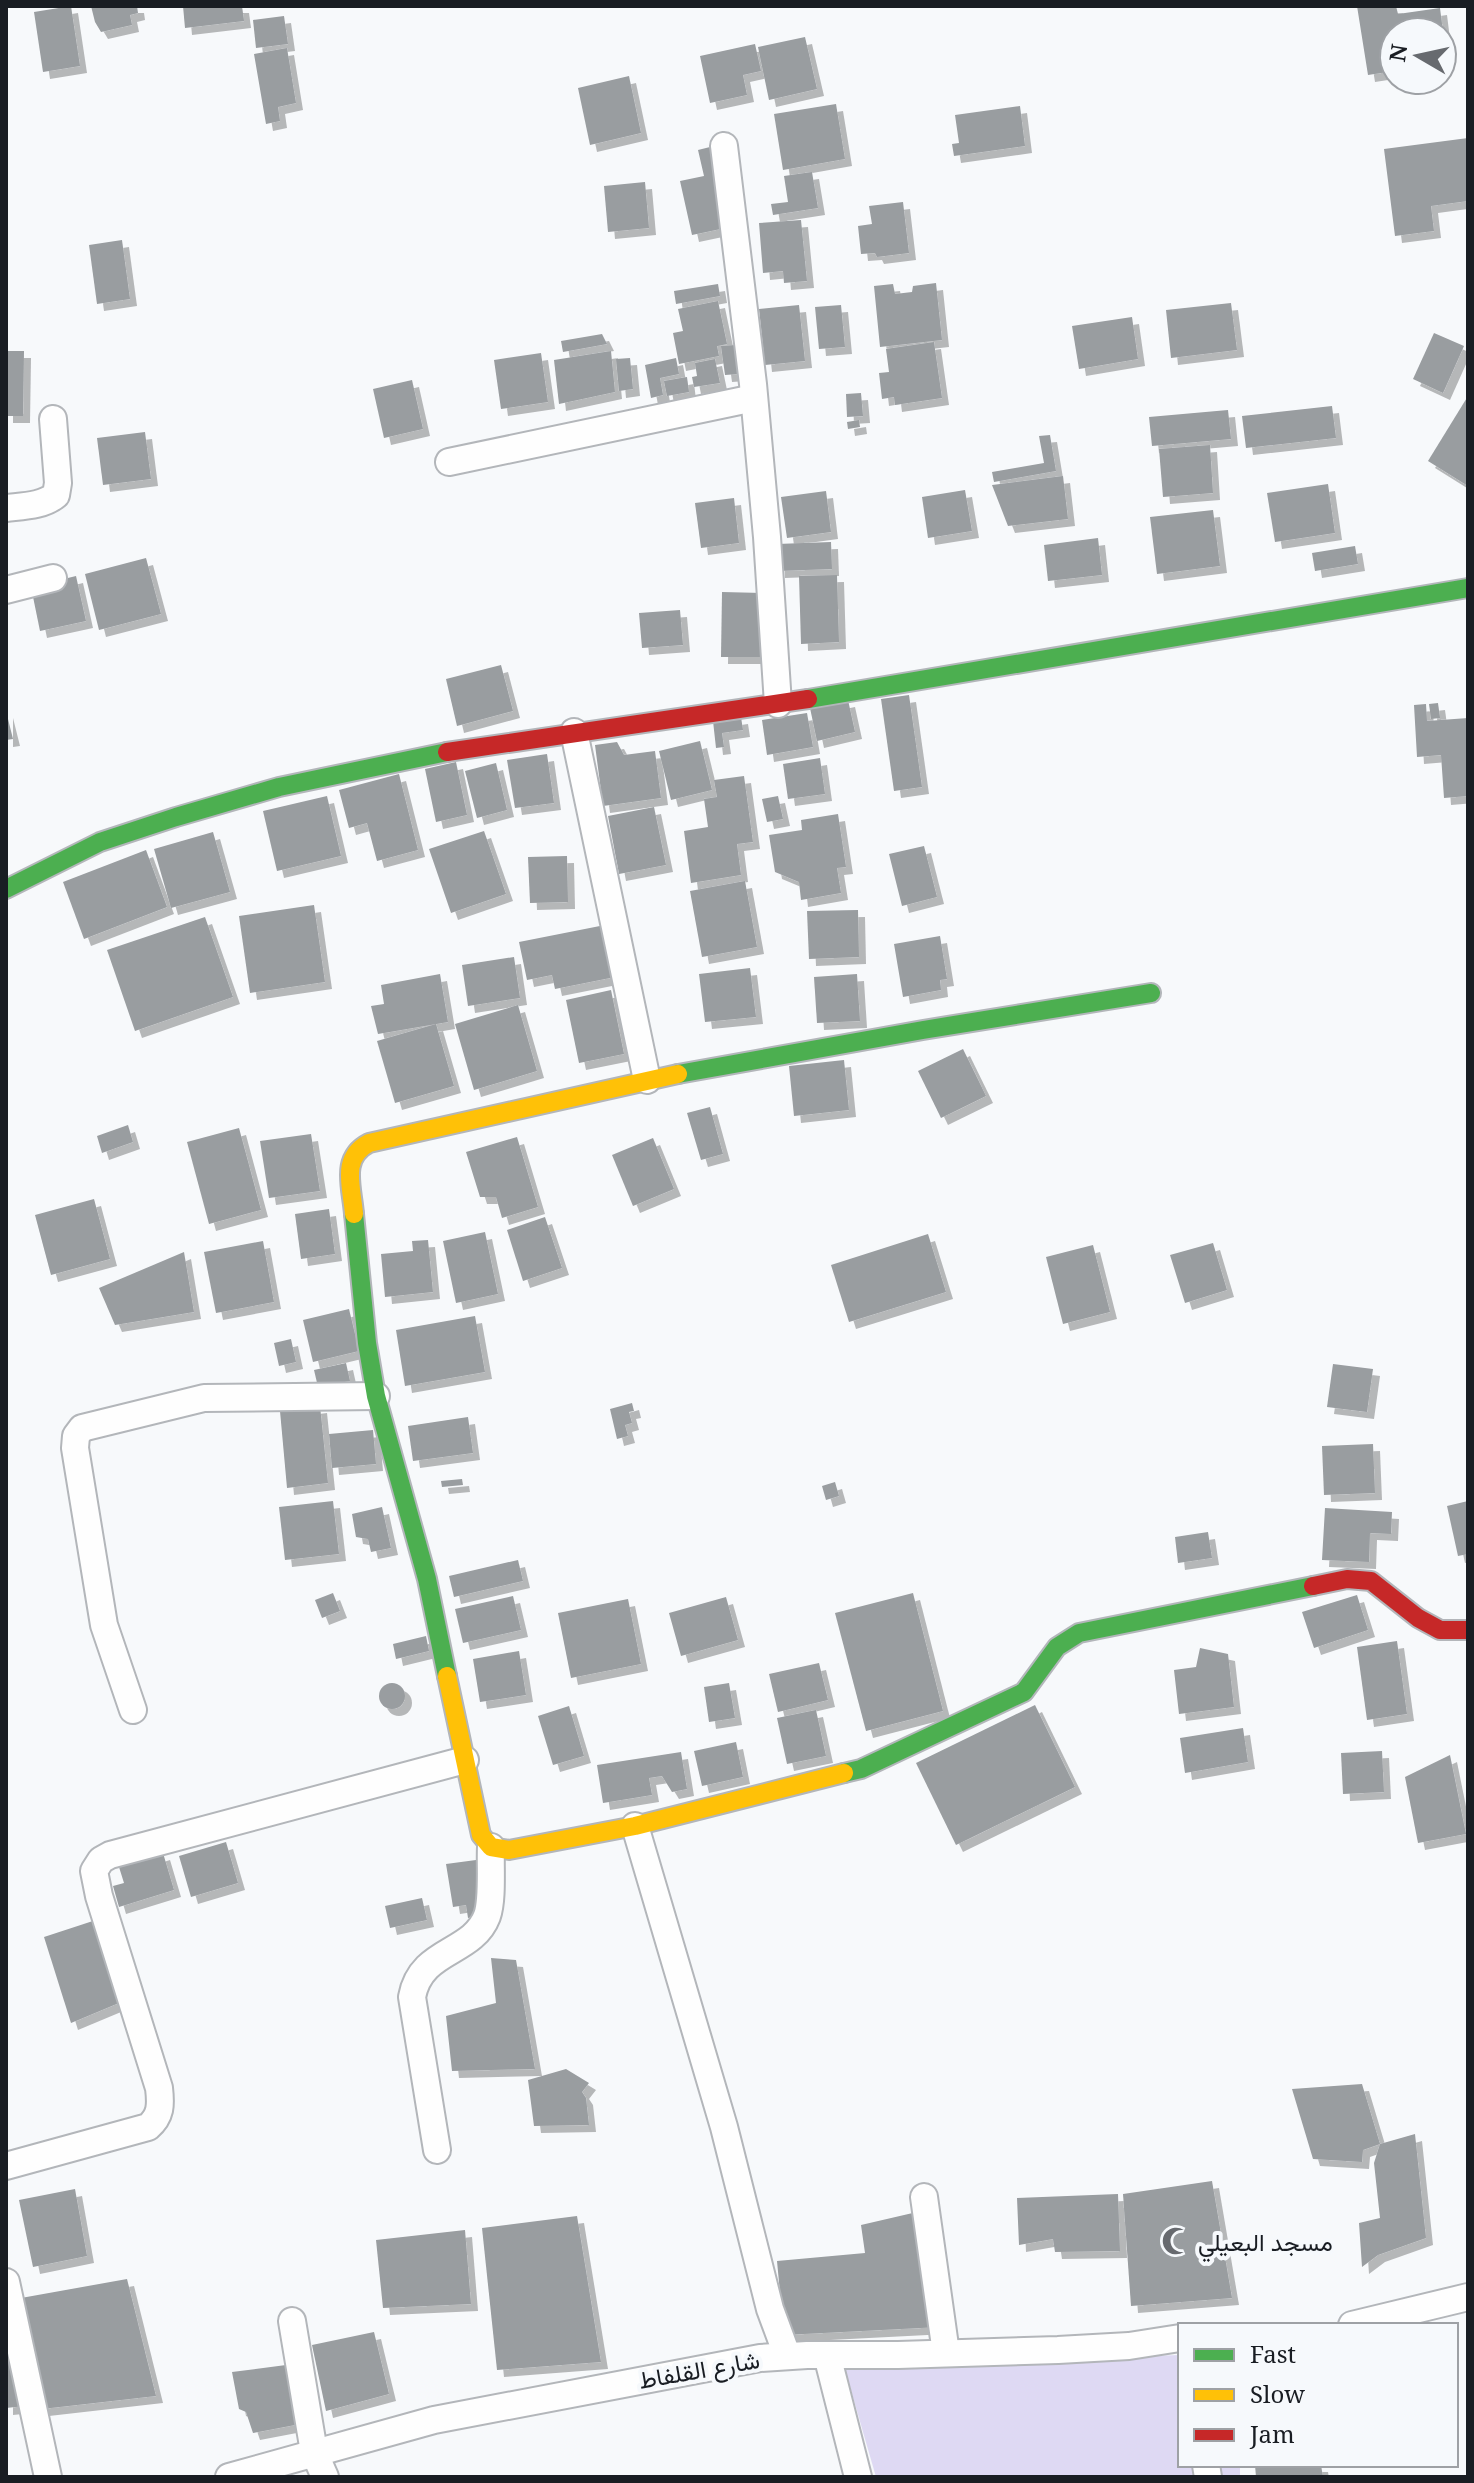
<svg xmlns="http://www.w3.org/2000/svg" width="1474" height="2483" font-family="'Noto Serif',Vazirmatn,serif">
  <defs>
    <filter id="shadow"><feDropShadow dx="7" dy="7" stdDeviation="0" flood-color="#0004"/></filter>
  </defs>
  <rect width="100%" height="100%" fill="#f7f9fb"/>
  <!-- green -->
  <polygon fill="#ded9f3" points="1180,2355 1180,2465 1240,2465 1240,2477 876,2477 844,2366"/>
  <!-- building -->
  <g fill="#999da0" filter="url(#shadow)">
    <polygon points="71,6 80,66 43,72 34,12"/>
    <polygon points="91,6 137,6 138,13 130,15 132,25 101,32 95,22"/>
    <polygon points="183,6 242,6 244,21 185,28"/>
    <polygon points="1357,6 1396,6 1398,14 1440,8 1443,32 1394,32 1394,71 1368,75"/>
    <polygon points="284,16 288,44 256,48 253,20"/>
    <polygon points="805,37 817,89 769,100 758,47"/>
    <polygon points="755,44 761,71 743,75 747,95 710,103 700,56"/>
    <polygon points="287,48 296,103 278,107 280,121 266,124 254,54"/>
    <polygon points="629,76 641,133 590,145 578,88"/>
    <polygon points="836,104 845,159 783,170 774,114"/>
    <polygon points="1020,106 1025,146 954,156 952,144 959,143 955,115"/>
    <polygon points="1468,138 1468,201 1431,206 1434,231 1395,236 1384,149"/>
    <polygon points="714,146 730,227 692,235 680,181 704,176 698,150"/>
    <polygon points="812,172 818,208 773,215 771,204 788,202 784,176"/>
    <polygon points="645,182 649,228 608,232 604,186"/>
    <polygon points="903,202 909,253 877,257 875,253 861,254 858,226 872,224 869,206"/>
    <polygon points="801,220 807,281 784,283 783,271 763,273 759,223"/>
    <polygon points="122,240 130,299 97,304 89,245"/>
    <polygon points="936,283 942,340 880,347 874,286 893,284 895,294 912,292 913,286"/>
    <polygon points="718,284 720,296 676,304 674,291"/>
    <polygon points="718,301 727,344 713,347 717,346 719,356 679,364 673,333 683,331 678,309"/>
    <polygon points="1231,303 1237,350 1171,358 1166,310"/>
    <polygon points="799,305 805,361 765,365 759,309"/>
    <polygon points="841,305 845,347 819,349 815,307"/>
    <polygon points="1132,317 1138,359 1079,369 1072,326"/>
    <polygon points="1434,333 1464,346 1443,393 1413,379"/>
    <polygon points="602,334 607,344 563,352 561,341"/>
    <polygon points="934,342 942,398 895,405 894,397 882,399 879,373 889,372 886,349"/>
    <polygon points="736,345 739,374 725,375 721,346"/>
    <polygon points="6,351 24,351 23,416 6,416"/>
    <polygon points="611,351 615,392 559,404 554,360"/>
    <polygon points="541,353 548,402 501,409 494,360"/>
    <polygon points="630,358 633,389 619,391 616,359"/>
    <polygon points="676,358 679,374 660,378 663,395 651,398 645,365"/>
    <polygon points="715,359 720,383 694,387 692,377 697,376 695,363"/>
    <polygon points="687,377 689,392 667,396 664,381"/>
    <polygon points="412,380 423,429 384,438 373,389"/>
    <polygon points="861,393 863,416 847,417 846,394"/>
    <polygon points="1468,396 1468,486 1428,461"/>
    <polygon points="1332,406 1336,438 1246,448 1242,416"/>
    <polygon points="1228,410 1231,439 1152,446 1149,417"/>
    <polygon points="859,420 860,427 848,429 847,422"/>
    <polygon points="145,432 151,479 103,485 97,438"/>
    <polygon points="1050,435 1056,471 994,482 992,472 1044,463 1039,436"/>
    <polygon points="1210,445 1213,493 1163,497 1159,449"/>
    <polygon points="1063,476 1068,519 1008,526 992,485"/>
    <polygon points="1328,484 1335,533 1275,542 1267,493"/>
    <polygon points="965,490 972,531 928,538 922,497"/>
    <polygon points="826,491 831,532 787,538 781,497"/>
    <polygon points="734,498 739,543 701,548 695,503"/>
    <polygon points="1213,510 1220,566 1157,574 1150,517"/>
    <polygon points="1098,538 1102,575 1048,581 1044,545"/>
    <polygon points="831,542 832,569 778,571 777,544"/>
    <polygon points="1355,546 1358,564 1315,571 1312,553"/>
    <polygon points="146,558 161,614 99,630 85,574"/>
    <polygon points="837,575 839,642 801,644 799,576"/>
    <polygon points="76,576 86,621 40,631 31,587"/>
    <polygon points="722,592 763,593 762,657 721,657"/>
    <polygon points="680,610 683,645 642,648 639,613"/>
    <polygon points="501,665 513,711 457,726 446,679"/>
    <polygon points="909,695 922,787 894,791 881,699"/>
    <polygon points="848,700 855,732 817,741 810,708"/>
    <polygon points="1438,703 1440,718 1431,719 1429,704"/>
    <polygon points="1426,704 1427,721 1468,718 1468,796 1444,798 1441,755 1417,757 1414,705"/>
    <polygon points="6,711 13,739 6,740"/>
    <polygon points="807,713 813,747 767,755 762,720"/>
    <polygon points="741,717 743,730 722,733 724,747 716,748 713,721"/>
    <polygon points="700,741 712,790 671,800 659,751"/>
    <polygon points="617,742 624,755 655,751 661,798 603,806 595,745"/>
    <polygon points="547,754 554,803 515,808 507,760"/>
    <polygon points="820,758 825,794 788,799 783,764"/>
    <polygon points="456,762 467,815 436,822 425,769"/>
    <polygon points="496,763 507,810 477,818 465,771"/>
    <polygon points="399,774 418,850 377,861 367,823 349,828 339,790"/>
    <polygon points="744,776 753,842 737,844 741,875 691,883 684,831 708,827 704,799 717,797 714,780"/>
    <polygon points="327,796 341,856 277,871 263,811"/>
    <polygon points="778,796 783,819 767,822 762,799"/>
    <polygon points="654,807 666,865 619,874 608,816"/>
    <polygon points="838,814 846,867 837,868 841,893 801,900 799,882 775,872 769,835 802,830 801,820"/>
    <polygon points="484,831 506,894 451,913 429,849"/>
    <polygon points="213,832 230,892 171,908 154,849"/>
    <polygon points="924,846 937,897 902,906 889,854"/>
    <polygon points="146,850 167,907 84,939 63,882"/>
    <polygon points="567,856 568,902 530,903 528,857"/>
    <polygon points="745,881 757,947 702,957 690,891"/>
    <polygon points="314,905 325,982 250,993 239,916"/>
    <polygon points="858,910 859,957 809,959 807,911"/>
    <polygon points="205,917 233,997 135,1031 107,950"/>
    <polygon points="605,925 615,977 555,989 552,975 527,980 519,942"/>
    <polygon points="940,936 947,979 940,980 941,990 903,997 894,944"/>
    <polygon points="514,957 520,998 468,1006 462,965"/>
    <polygon points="750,968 756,1017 705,1022 699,974"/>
    <polygon points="440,974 448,1022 378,1034 371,1006 384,1004 381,985"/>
    <polygon points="857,974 860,1021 817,1023 814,977"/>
    <polygon points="611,990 624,1054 579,1063 566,1000"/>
    <polygon points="518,1005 537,1071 474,1090 455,1024"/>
    <polygon points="436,1024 454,1086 395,1103 377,1041"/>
    <polygon points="963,1049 986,1096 941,1118 918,1071"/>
    <polygon points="844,1060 849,1110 794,1116 789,1066"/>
    <polygon points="710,1107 723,1154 701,1160 687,1113"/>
    <polygon points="128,1125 133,1142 102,1153 97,1136"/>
    <polygon points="239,1128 261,1210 209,1224 187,1142"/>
    <polygon points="311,1134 320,1191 269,1198 260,1141"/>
    <polygon points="517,1137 538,1207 502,1218 496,1197 480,1197 466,1152"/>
    <polygon points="653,1138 674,1189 633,1206 612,1155"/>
    <polygon points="94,1199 110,1259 51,1275 35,1215"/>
    <polygon points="329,1209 335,1254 301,1259 295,1214"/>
    <polygon points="545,1217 562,1268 523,1281 507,1230"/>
    <polygon points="485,1232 498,1294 456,1303 443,1241"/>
    <polygon points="928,1234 946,1292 849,1322 831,1265"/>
    <polygon points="428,1240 433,1292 385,1297 381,1254 413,1251 412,1241"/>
    <polygon points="263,1241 274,1302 216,1313 204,1252"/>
    <polygon points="1213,1243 1227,1290 1185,1303 1170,1255"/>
    <polygon points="1093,1245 1110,1312 1063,1324 1046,1257"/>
    <polygon points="184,1252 194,1312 115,1325 99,1288"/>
    <polygon points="349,1309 359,1351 313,1362 303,1320"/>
    <polygon points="475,1316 485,1372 405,1386 396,1330"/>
    <polygon points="291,1339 296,1362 279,1366 274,1343"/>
    <polygon points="346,1363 350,1381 318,1387 314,1370"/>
    <polygon points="1333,1364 1373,1369 1367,1412 1327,1407"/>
    <polygon points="632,1403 634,1411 629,1412 632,1423 625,1425 628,1436 617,1439 610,1409"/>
    <polygon points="320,1406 328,1483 287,1488 280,1411"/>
    <polygon points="468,1417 473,1453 413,1461 408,1426"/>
    <polygon points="373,1430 376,1464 332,1468 329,1434"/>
    <polygon points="1373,1444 1375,1493 1324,1495 1322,1446"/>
    <polygon points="462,1479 463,1485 442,1487 441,1481"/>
    <polygon points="835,1482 839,1496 826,1500 822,1486"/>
    <polygon points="333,1501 339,1554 285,1560 279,1507"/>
    <polygon points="1468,1501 1468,1554 1458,1556 1447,1506"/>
    <polygon points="382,1507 391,1548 371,1552 368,1539 356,1537 352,1514"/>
    <polygon points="1325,1508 1392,1512 1391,1534 1370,1533 1369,1562 1322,1560"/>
    <polygon points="1208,1532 1212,1558 1178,1563 1175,1537"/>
    <polygon points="518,1560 523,1581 454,1597 449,1576"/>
    <polygon points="333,1593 340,1611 322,1618 315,1600"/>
    <polygon points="913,1593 943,1711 866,1731 835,1613"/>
    <polygon points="1357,1595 1368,1630 1314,1648 1302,1612"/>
    <polygon points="513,1596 521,1630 463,1643 455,1609"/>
    <polygon points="726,1597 738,1640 681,1656 669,1613"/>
    <polygon points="628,1599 641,1664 571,1678 558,1613"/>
    <polygon points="426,1636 429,1651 396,1659 393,1644"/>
    <polygon points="1397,1641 1407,1714 1367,1720 1357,1647"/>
    <polygon points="1200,1648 1228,1654 1234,1707 1179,1714 1174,1670 1196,1667"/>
    <polygon points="519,1651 526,1695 480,1702 473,1659"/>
    <polygon points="819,1663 828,1700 778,1712 769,1674"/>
    <circle cx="392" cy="1696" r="13"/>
    <polygon points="729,1683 735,1718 709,1722 704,1687"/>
    <polygon points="1035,1705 1075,1787 956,1845 916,1763"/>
    <polygon points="569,1706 584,1756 553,1765 538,1716"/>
    <polygon points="816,1710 826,1756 787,1764 777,1718"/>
    <polygon points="1243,1728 1248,1762 1185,1773 1180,1738"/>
    <polygon points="736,1742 743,1777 702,1786 694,1751"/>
    <polygon points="1382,1751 1384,1792 1343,1794 1341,1753"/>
    <polygon points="681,1752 687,1789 672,1792 662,1776 649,1778 652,1795 603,1803 597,1765"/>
    <polygon points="1450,1755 1466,1834 1418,1843 1405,1777"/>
    <polygon points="226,1842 238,1883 191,1897 179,1856"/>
    <polygon points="163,1853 174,1890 119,1907 113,1886 124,1883 119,1867"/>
    <polygon points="476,1860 484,1915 468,1918 466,1905 453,1907 446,1864"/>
    <polygon points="422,1898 427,1920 390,1928 385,1906"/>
    <polygon points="99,1919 126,2000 71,2023 44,1937"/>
    <polygon points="491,1958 516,1960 535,2069 452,2071 446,2016 496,2003"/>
    <polygon points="566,2069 589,2083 582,2092 586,2098 589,2125 534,2126 528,2080"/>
    <polygon points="1362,2084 1380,2144 1415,2134 1426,2238 1378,2255 1362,2267 1359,2223 1380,2218 1374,2163 1380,2144 1363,2150 1362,2162 1313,2159 1292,2089"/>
    <polygon points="1212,2181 1232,2298 1131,2306 1123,2194"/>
    <polygon points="75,2189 87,2256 33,2267 19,2200"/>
    <polygon points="1118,2194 1120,2251 1055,2252 1053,2239 1019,2245 1017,2198"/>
    <polygon points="917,2212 940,2327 784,2335 777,2261 865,2253 861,2225"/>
    <polygon points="577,2216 601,2362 497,2370 482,2228"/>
    <polygon points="465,2230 471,2304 383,2308 376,2240"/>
    <polygon points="127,2279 156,2396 42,2409 21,2298"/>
    <polygon points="374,2332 389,2394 326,2411 312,2345"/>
    <polygon points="6,2335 25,2406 6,2408"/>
    <polygon points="286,2365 295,2425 253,2433 246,2412 239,2409 232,2372"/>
    <polygon points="1255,2465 1321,2465 1323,2477 1256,2477"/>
  </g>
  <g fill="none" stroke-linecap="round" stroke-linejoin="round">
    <defs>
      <g id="street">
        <polyline points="724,146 753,384 767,537 778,704"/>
        <polyline points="449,462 754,398"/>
        <path d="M6,508C23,506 43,506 56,495L58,483L53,419"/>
        <polyline points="6,590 53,578"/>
        <polyline points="574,732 647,1080"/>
        <polyline points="133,1710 104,1625 75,1448 76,1436 82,1428 204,1398 376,1396"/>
        <polyline points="635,1826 724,2127 770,2309 787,2355"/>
        <path d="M437,2150L412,1997C421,1948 472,1955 487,1916C493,1899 490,1866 491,1847"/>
        <path d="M6,2166L148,2127C161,2116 161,2105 159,2088L99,1896L94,1871L101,1860L110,1855L465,1760"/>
        <polyline points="924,2197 946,2353"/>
        <polyline points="6,2282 48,2477"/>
        <polyline points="292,2321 314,2452 325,2477"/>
        <polyline points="1352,2325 1468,2297"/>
        <polyline points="827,2355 858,2477"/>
        <polyline points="1206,2465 1208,2477"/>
        <polyline points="229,2477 434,2420 760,2358 807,2355 898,2355 1058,2350 1129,2346 1180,2338"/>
      </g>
      <g id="fast">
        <polyline points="808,699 1468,588"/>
        <polyline points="6,889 100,842 176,817 279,787 447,752"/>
        <polyline points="678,1074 923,1030 1151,993"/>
        <polyline points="354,1214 367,1343 376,1396 427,1579 447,1676"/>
        <polyline points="844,1773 861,1769 1024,1692 1057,1647 1079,1633 1313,1586"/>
      </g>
      <g id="slow">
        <path d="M354,1214C352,1187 340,1158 369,1143L678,1074"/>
        <polyline points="447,1676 481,1835 491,1847 509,1850 635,1826 844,1773"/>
      </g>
      <g id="jam">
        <polyline points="447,752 808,699"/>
        <polyline points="1313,1586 1347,1579 1371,1581 1418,1618 1440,1630 1468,1630"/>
      </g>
    </defs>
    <!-- street casing -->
    <use href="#street" stroke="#b3b6ba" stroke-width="30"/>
    <!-- fast casing -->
    <use href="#fast" stroke="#b3b6ba" stroke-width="22"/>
    <!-- slow casing -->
    <use href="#slow" stroke="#b3b6ba" stroke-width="22"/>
    <!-- jam casing -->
    <use href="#jam" stroke="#b3b6ba" stroke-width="22"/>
    <!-- street -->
    <use href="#street" stroke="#fefefe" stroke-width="26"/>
    <!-- fast -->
    <use href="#fast" stroke="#4caf50" stroke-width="18"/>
    <!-- slow -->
    <use href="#slow" stroke="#ffc107" stroke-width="18"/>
    <!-- jam -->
    <use href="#jam" stroke="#c62828" stroke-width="18"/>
  </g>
  <!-- icons -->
  <defs>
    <symbol id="mosque-bare" viewBox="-9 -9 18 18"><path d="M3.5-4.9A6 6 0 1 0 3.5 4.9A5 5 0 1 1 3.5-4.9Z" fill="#676a6f" stroke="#f6f9fc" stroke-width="2.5" paint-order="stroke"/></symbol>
  </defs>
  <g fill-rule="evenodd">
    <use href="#mosque-bare" x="1156" y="2221" width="40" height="40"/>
  </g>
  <g text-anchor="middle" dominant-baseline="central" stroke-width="8" stroke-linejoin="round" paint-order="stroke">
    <!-- poi labels -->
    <g font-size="24" fill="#191d23" stroke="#f6f9fc" text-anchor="start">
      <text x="1198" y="2241">مسجد البعيلي</text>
    </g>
    <!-- street labels -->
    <g font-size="24" fill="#191d23" stroke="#f6f9fc">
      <text transform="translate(699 2369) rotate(-10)">شارع القلفاط</text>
    </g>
  </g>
  <!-- border -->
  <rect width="1474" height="2483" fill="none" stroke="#191d23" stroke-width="16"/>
  <!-- legend -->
  <rect x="1178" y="2323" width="280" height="144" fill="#f6f9fc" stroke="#9ea1a5" stroke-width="2"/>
  <rect x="1194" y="2349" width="40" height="12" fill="#4caf50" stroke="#9ea1a5" stroke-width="2"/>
  <text x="1250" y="2363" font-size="24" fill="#191d23">Fast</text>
  <rect x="1194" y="2389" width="40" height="12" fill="#ffc107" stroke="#9ea1a5" stroke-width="2"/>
  <text x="1250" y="2403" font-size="24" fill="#191d23">Slow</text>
  <rect x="1194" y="2429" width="40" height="12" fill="#c62828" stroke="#9ea1a5" stroke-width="2"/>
  <text x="1250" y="2443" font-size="24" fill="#191d23">Jam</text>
  <!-- north arrow -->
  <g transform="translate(1418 56) rotate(279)"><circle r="38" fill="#f6f9fc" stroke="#9ea1a5" stroke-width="2"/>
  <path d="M0-6L14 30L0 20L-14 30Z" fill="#676a6f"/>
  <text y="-12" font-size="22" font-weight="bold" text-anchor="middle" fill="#191d23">N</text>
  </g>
</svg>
